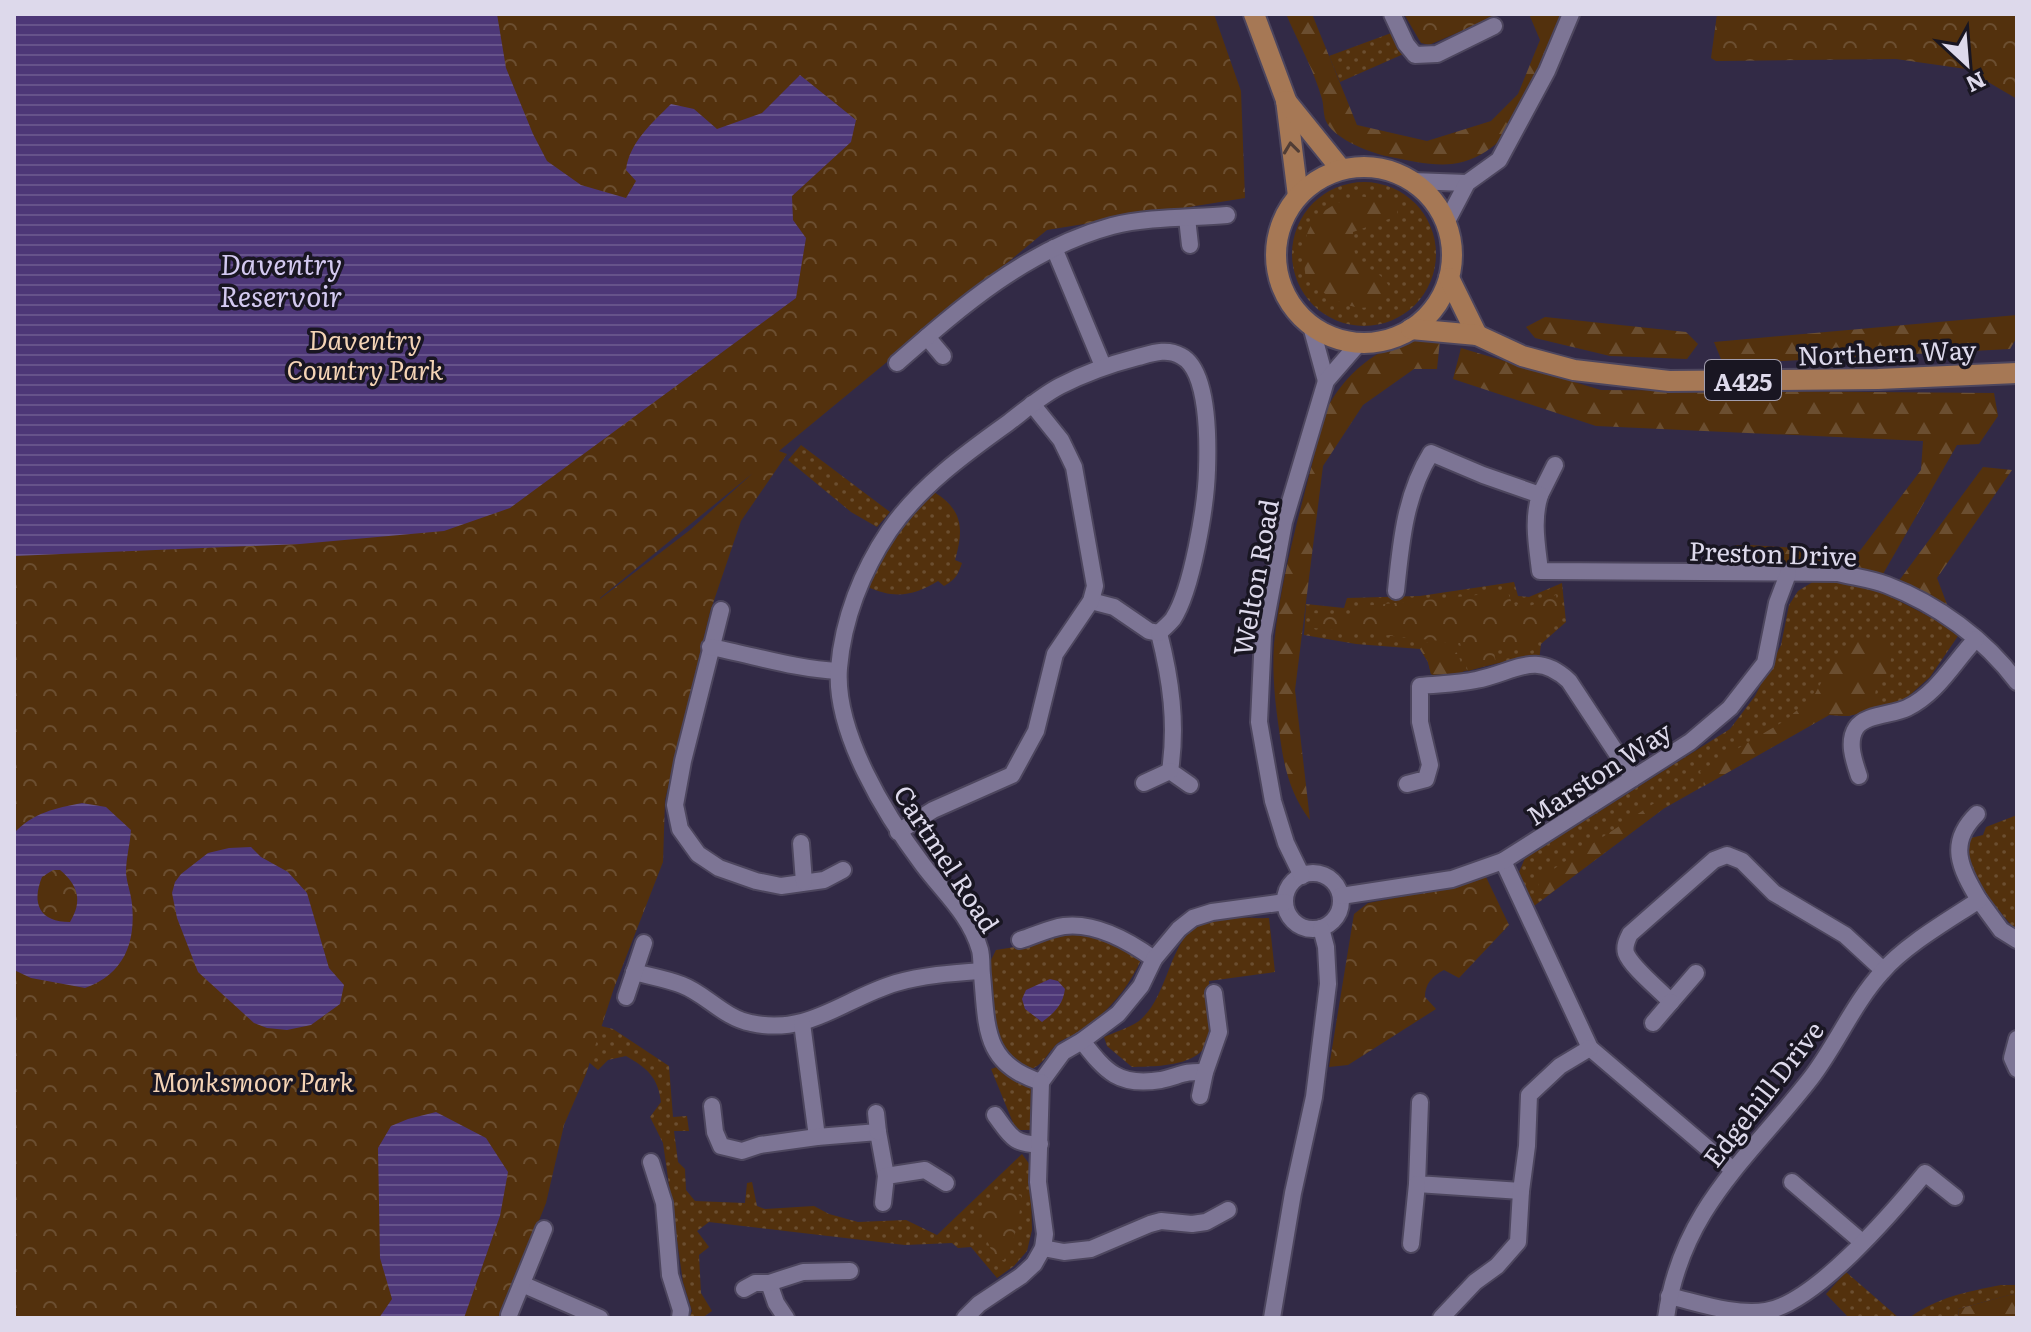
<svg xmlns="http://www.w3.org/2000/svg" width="2031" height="1332" font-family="Literata,serif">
  <defs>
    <pattern id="grass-dots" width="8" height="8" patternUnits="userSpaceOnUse" patternTransform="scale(2)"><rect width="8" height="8" fill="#53310d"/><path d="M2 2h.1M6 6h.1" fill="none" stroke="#6b4e30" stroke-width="1.8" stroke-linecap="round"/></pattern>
    <pattern id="forest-firs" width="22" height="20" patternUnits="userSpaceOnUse" patternTransform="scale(2)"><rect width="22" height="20" fill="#53310d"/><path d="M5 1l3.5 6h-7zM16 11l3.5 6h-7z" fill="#6b4e30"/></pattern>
    <pattern id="park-crowns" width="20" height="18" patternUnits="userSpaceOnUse" patternTransform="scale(2)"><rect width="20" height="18" fill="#53310d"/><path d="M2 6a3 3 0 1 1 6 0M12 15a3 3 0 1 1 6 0" fill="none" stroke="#6b4e30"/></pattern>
    <pattern id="water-rules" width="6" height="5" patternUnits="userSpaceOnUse" patternTransform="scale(2)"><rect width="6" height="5" fill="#4d3777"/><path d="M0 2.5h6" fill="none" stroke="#66538a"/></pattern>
  </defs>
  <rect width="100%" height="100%" fill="#322a46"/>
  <!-- grass -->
  <g fill="url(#grass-dots)">
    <polygon points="1394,32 1408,52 1340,82 1329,56"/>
    <circle cx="1364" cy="254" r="72"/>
    <polygon points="801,445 890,512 877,527 851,512 788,460"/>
    <path d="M934,492C963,510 964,529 955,560L962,563C958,575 955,580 944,586L938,581C914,596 894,599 868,587C885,550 906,521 934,492Z"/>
    <polygon points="1737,545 1750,545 1760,565 1736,565 1725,561 1725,549"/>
    <polygon points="1816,580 1860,581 1942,623 1958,636 1930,677 1901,703 1848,716 1829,715 1663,809 1534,906 1519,872 1525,858 1730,729 1755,696 1781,645 1789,605 1798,591"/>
    <polygon points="1514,582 1518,596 1529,597 1562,583 1566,622 1541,644 1539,661 1520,658 1440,677 1431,674 1428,662 1420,649 1356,644 1304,635 1306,604 1344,608 1347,598 1420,596"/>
    <path d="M2017,815V928L2012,926C1990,899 1966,875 1967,839L1983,835L1986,827Z"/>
    <path d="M1269,918L1275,972L1209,981C1210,995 1213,1011 1212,1025C1211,1067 1163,1066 1132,1067L1107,1046L1104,1037C1115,1032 1129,1028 1139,1021C1169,997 1169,938 1201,923C1221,914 1249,919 1269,918Z"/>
    <path d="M1085,931L1118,942L1141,960C1128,989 1107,1013 1081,1031C1074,1036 1064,1038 1058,1043C1046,1054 1043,1067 1026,1071C988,1044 993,1004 990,962L996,950L1033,944L1060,932Z"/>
    <path d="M593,1024L613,1029L669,1066L673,1117L687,1116L689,1131H674L678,1162L685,1169L686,1190L695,1201L745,1203L747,1183L752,1182L757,1206L765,1209L814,1206L829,1214L858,1222L906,1220L937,1235L1022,1154L1030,1165L1032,1230L1027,1251L1014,1266L997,1278L971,1247L958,1248L952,1243L905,1245L709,1222L697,1231L709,1247L699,1255L701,1293L712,1311L702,1318H689L692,1311L683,1282L663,1143L650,1117L661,1102C658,1077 647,1068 626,1056L608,1060L598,1070L584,1058Z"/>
    <path d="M997,1067C1038,1094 1036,1078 1034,1130H1016L991,1069Z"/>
    <polygon points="1846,1272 1899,1318 1849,1318 1826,1294"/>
    <path d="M2001,1285H2017V1295L2013,1294L1958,1309L1959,1318H1909C1938,1297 1966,1292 2001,1285Z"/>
  </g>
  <!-- forest -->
  <g fill="url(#forest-firs)">
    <path d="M1286,14H1312L1357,125L1427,141L1491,121L1518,94L1540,40L1529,14H1563C1544,69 1520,155 1452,164C1432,166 1410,161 1391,157C1373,154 1336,140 1327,123C1323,117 1324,106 1322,99C1314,70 1298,42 1286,14Z"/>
    <path d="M1355,196L1387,199L1398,205L1397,216L1353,232C1350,275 1378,261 1391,290C1370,326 1329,299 1306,279C1299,233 1309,212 1355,196Z"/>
    <polygon points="2017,315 2017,337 2010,349 1723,364 1714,342"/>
    <polygon points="1545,317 1686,332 1698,344 1687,359 1610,356 1535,338 1526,327"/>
    <path d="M1417,335L1440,340L1437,369H1414L1363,405L1323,466L1295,690L1310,820C1289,793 1283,763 1279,729C1275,702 1272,672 1274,644C1282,566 1307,489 1325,412C1347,370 1374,352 1417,335Z"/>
    <polygon points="1461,348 1601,390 1994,393 1998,416 1979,444 1957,445 1883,574 1839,565 1760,565 1750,545 1859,552 1921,470 1923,441 1596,426 1453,379"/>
    <polygon points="1983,467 2012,470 1937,578 1948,607 1898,582"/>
    <path d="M1438,639C1455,646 1460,654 1463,672L1440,677L1431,674L1428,662L1420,649L1425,643Z"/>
    <polygon points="1873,640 1893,647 1889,670 1876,688 1873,710 1848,716 1829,715 1704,786 1700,771 1786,720 1815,694 1834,659 1848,643"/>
    <polygon points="1656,802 1663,809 1543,899 1537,880"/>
    <polygon points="2013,1294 2017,1295 2017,1318 1959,1318 1958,1309"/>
  </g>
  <!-- park -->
  <g fill="url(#park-crowns)" fill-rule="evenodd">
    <path d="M14,14H1214L1241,91L1245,198L1047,230L779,451L787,454L741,521L710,612L665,800L663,862L614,988L586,1074L564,1125L546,1203L500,1318H14ZM753,473L690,530L600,599V598Z"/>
    <polygon points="1404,14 1501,14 1429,45 1421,43"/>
    <polygon points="1717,14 2017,14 2017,99 1966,69 1896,59 1716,61 1711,58"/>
    <polygon points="1508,592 1512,604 1530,606 1556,595 1560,617 1531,651 1493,647 1496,663 1468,671 1460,643 1314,628 1313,613 1349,617 1353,607"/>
    <path d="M1486,877L1509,925L1459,978L1444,970C1432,976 1425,984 1425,997L1436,1009L1348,1065L1329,1067L1354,914L1368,903L1449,888Z"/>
    <path d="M1003,1190L1021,1196C1020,1220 1015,1239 1004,1260H996L983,1232L970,1220Z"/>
  </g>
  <!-- water -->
  <g fill="url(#water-rules)" fill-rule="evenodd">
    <path d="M14,14H497L506,68L533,134L547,161L581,185L626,198L636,181L626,170C629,143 652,123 671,104L694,109L717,129L762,113L800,75L856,120L851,142L792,196L793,220L806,238L796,298L510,508L444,531L300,544L14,556Z"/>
    <path d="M82,803L106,807L131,830C130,845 126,858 126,873C127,884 131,893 132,904C136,943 124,974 85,988L31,978L14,970V833C33,813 55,808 82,803ZM53,870H60C78,885 83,901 70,922C40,922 31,904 42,877Z"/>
    <polygon points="251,847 261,857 288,872 307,893 329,968 344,985 340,1004 311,1025 287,1030 267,1028 254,1023 198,972 177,918 172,893 175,882 181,874 208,853 229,848"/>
    <path d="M1050,979L1058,981L1065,989C1063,1005 1054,1013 1042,1022L1025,1009L1022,999L1026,990Z"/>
    <polygon points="436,1112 486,1138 508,1172 500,1216 464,1318 379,1318 392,1299 380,1258 378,1148 391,1126 408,1119"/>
  </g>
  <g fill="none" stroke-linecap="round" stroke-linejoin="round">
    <defs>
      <g id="minor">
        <polyline points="1392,14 1406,44 1415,55 1437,54 1494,26"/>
        <polyline points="1412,181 1467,183"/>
        <polyline points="1187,218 1190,245"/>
        <polyline points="1446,223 1467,183 1499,160 1547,71 1571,14"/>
        <polyline points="1054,248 1103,366"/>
        <polyline points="1311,326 1326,381"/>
        <polyline points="927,337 943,356"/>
        <path d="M897,363C961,307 1027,249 1112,226C1148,217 1190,218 1227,215"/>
        <polyline points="1540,495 1555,465"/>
        <path d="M1396,591C1401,542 1405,495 1431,453L1483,475L1540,495C1532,520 1537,545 1540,571L1838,573C1854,577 1872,579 1887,585C1937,604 1985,639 2017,682"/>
        <path d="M1091,601L1114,607L1149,631L1159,633C1171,680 1177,724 1170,771L1190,785"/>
        <polyline points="721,610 683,761 675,805 680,829 698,854 719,868 756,881 781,886 824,880 843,870"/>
        <path d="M710,647C753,655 795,669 838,671"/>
        <path d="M1859,776C1854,761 1847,742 1856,728C1865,714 1893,715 1907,708C1938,693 1953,663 1976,639"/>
        <polyline points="1144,783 1170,771"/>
        <path d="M1407,784L1426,779L1430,765L1420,722V686C1439,684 1458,684 1476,680C1514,673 1535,649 1569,681L1633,778"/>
        <polyline points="898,832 933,810 1012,775 1036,731 1055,654 1091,601 1095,586 1074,467 1061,440 1032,404"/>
        <polyline points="801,843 804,882"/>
        <polyline points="1503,861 1590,1048 1733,1170"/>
        <circle cx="1313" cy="901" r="28"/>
        <polyline points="1302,876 1286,843 1273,801 1259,722 1263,635 1284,522 1326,381 1359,343"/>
        <polyline points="1341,896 1452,879 1503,861 1690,742 1730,708 1765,663 1777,603 1788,574"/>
        <polyline points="1979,900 2001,930 2017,940"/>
        <path d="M1020,940C1034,936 1049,928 1064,926C1096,922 1129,941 1154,959"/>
        <path d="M634,972C649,976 667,979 682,985C706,994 724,1018 751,1023C808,1036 845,998 896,983C923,975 953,973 981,971"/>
        <path d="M1696,973L1671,1002C1660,990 1631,967 1626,953C1624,946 1627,940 1630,934L1714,860L1727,855L1742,861L1774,893L1845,935L1883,970"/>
        <polyline points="626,997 644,943"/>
        <polyline points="802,1023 817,1137"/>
        <polyline points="1653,1023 1671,1002"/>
        <polyline points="2017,1039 2012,1058 2017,1069"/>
        <path d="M1082,1041C1106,1072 1119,1087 1161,1080C1180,1076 1183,1071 1205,1072"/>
        <path d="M1041,1082C983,1064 987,1027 982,975C981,967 982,958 980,950C970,915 944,893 923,865C886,816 834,732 839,668C843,619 862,571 889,531C919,487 966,453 1008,423C1025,410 1041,396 1060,386C1085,373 1111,364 1138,357C1153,353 1167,348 1181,356C1209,370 1208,442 1207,470C1206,506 1192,590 1173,619C1169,624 1163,629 1159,633"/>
        <polyline points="1041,1082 1063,1052 1082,1041 1118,1014 1141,986 1154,959 1179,929 1193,918 1212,912 1285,902"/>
        <polyline points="1200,1096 1205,1072 1219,1032 1214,993"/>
        <polyline points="1420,1102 1417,1184 1521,1191"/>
        <polyline points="712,1106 715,1132 721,1146 742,1151 760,1145 817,1137 878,1132 886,1176"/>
        <polyline points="876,1113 878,1132"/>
        <path d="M995,1115C1010,1135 1013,1145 1040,1144"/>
        <polyline points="651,1162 664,1203 670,1275 681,1310 680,1318"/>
        <polyline points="1792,1182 1862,1242"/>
        <polyline points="883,1203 886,1176 925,1170 946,1183"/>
        <polyline points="1411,1244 1417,1184"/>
        <polyline points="1043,1248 1064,1252 1091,1249 1150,1224 1161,1221 1192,1224 1206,1222 1228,1210"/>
        <polyline points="769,1283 776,1303 786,1318"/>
        <polyline points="522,1284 600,1318"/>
        <polyline points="744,1289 755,1283 769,1283 803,1272 850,1271"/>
        <path d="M1669,1296C1699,1303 1735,1316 1766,1311C1815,1303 1893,1212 1925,1173L1955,1197"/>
        <polyline points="509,1315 544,1229"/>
        <polyline points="965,1318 979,1304 1021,1276 1034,1264 1043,1248 1045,1234 1038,1182 1041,1082"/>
        <polyline points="1272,1318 1293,1193 1314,1097 1328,984 1326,947 1321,928"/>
        <polyline points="1441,1318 1475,1282 1497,1266 1518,1242 1521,1191 1527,1146 1529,1095 1560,1066 1590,1048"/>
        <path d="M1666,1318C1681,1209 1749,1158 1811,1078C1837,1044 1853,1004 1882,972C1905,945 1949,920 1979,900C1960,868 1947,843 1977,814"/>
      </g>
      <g id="major">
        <polyline points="1254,14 1286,100 1298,196"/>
        <polyline points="1286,101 1341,169"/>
        <circle cx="1364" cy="255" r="88"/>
        <polyline points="1449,278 1477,335"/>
        <polyline points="1411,329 1477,335 1522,356 1574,370 1669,381 1878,379 2017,373"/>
      </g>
    </defs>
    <!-- minor casing -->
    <use href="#minor" stroke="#4d465e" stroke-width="20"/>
    <!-- major casing -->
    <use href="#major" stroke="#4d465e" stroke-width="24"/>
    <!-- minor -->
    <use href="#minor" stroke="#7d7595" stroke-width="16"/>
    <!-- major -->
    <use href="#major" stroke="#a67855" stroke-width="20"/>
  </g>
  <!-- one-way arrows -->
  <defs><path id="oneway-chevron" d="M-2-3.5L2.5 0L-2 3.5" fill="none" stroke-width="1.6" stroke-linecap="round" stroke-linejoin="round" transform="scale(2)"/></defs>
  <use stroke="#513d36" href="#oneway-chevron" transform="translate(1291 148) rotate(-97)"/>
  <g text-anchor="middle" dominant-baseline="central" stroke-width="7" stroke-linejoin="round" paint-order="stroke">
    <!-- shield labels -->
    <rect fill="#191622" stroke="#a29eaf" stroke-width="2" x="1705" y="360" width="76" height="40" rx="6"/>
    <g font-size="24" font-weight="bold" fill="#ddd9eb">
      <text x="1743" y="380">A425</text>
    </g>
    <!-- park labels -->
    <g font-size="26" font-style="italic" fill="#f4d3b5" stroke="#191622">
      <text x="365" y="338">Daventry<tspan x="365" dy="30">Country Park</tspan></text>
      <text x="253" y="1080">Monksmoor Park</text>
    </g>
    <!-- street labels -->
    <g font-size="26" fill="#ddd9eb" stroke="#191622">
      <text transform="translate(1887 351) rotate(-2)">Northern Way</text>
      <text transform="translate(1773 552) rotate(2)">Preston Drive</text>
      <text transform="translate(1254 577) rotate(-80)">Welton Road</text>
      <text transform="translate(1598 772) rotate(-33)">Marston Way</text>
      <text transform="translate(948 858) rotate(57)">Cartmel Road</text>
      <text transform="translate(1762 1093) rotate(-52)">Edgehill Drive</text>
    </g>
    <!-- water labels -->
    <g font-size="28" font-style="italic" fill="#d3c9f0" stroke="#191622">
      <text x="281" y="263">Daventry<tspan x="281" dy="32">Reservoir</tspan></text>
    </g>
  </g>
  <!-- border -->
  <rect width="2031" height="1332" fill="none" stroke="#ddd9eb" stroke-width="32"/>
  <!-- north arrow -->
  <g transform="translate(1967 64) rotate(154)" stroke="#191622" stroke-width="6" paint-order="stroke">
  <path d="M0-6L14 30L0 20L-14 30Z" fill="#ddd9eb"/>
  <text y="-12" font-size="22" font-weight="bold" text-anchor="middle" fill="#ddd9eb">N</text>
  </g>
</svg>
